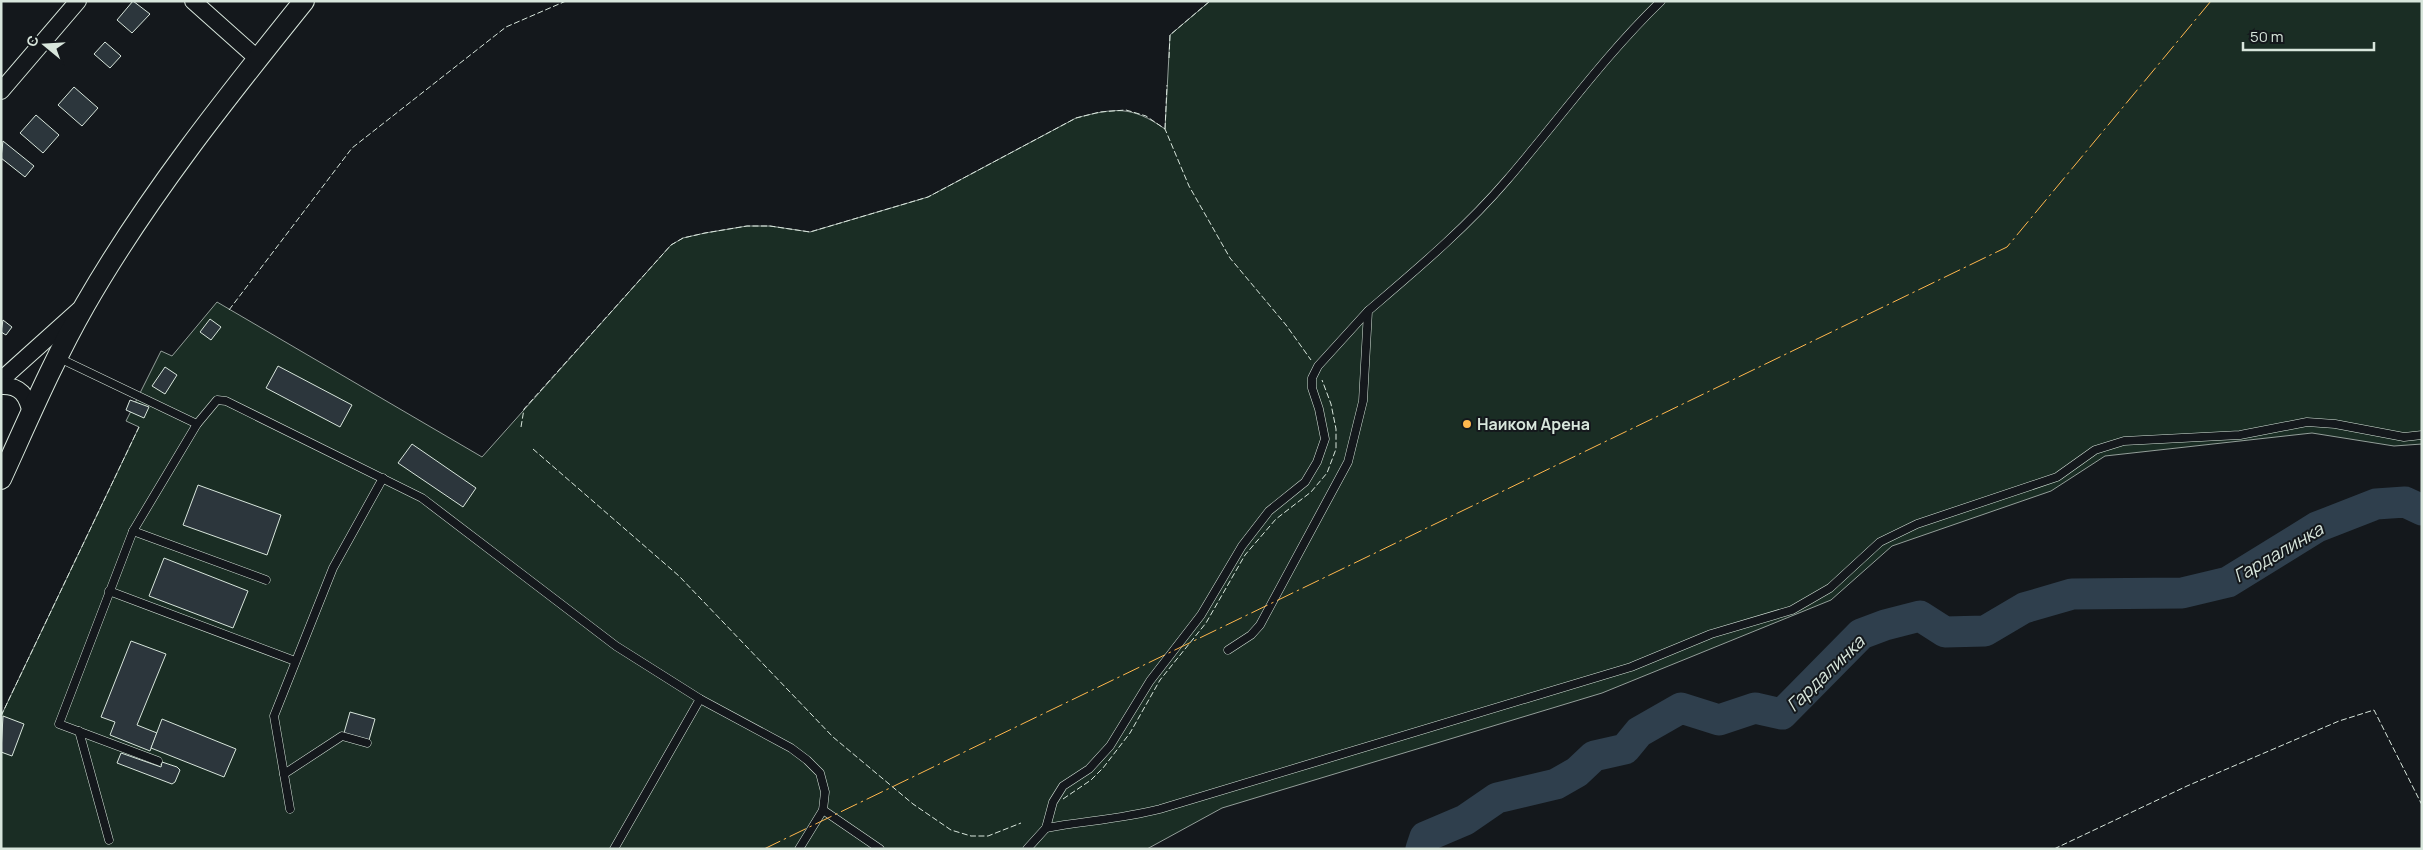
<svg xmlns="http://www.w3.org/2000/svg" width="2423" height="850" font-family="Manrope,sans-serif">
  <rect width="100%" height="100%" fill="#14181c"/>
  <!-- green -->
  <path fill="#1a2d24" stroke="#939e99" d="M1210,1H2422V444L2394,446L2312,433L2105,456L2051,491L1892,546L1831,600L1602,693L1222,808L1147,849H1V716L139,427L126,421L161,351L172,356L217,302L482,457L671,245L683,238L705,233L747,226H770L810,232L928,197L1076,118C1114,108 1131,105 1165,129L1170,35Z"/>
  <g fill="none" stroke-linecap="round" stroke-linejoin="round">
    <!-- river -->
    <polyline stroke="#2f3f4d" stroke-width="31" points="1421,849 1425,837 1465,820 1497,798 1556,784 1577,772 1594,756 1625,749 1639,732 1681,708 1719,720 1755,708 1782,714 1861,634 1885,625 1920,616 1945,632 1985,631 2024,608 2072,594 2182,593 2228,582 2317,527 2376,504 2405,502 2422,510"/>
  </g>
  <!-- building -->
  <g fill="#2c363c" stroke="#d8e6dc">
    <polygon points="133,1 150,14 132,33 117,20"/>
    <polygon points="105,42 121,56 110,68 94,54"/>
    <polygon points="74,87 98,108 82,126 58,105"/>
    <polygon points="36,115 59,135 43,153 20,133"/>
    <polygon points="3,141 34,166 25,177 1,158"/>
    <polygon points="210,319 221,327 211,340 200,332"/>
    <polygon points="3,320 12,327 6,335 1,332"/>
    <polygon points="278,366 352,405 340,427 266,388"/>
    <polygon points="165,367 177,375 165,394 152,386"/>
    <polygon points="130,400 149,407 144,418 126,410"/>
    <polygon points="412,444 476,488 463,507 398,463"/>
    <polygon points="198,485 281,515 267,555 183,525"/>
    <polygon points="164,558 248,591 233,628 149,596"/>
    <polygon points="131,641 166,654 137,725 157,733 150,751 110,735 115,722 101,717"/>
    <polygon points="350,712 375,719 369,740 344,733"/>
    <polygon points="3,716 24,724 12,756 1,752"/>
    <polygon points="162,719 236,749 224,777 151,748"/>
    <polygon points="121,753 161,767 162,762 177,767 180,770 175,782 172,784 117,763"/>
  </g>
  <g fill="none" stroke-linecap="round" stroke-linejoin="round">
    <defs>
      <g id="service">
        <polyline points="59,358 197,424"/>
        <polyline points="133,531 266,580"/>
        <polyline points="109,591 295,661"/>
        <path d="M1228,650L1251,635L1260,625L1348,462L1363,401L1368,311C1417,269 1465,229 1507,180C1558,121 1604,56 1661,1"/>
        <polyline points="79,731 109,840"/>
        <polyline points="158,761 59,724 133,531 197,424 217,400 226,401 422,498 616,646 700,699 791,748 807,760 820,773 825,792 823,810 799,849"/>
        <polyline points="284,774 342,736 367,743"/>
        <polyline points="290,809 274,716 333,568 383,478"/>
        <polyline points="823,810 880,849"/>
        <path d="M1046,828C1084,821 1122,819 1160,809L1631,667L1711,634L1792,610L1830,588L1880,542L1917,524L2057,477L2095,450L2124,441L2240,435L2307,422L2335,424L2404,437L2422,435"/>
        <polyline points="614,849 700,699"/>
        <polyline points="1027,849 1046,828 1053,802 1063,786 1089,769 1110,746 1150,681 1201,615 1242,546 1269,511 1305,482 1317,462 1325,439 1319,409 1312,388 1312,378 1318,366 1368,311"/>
      </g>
      <g id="minor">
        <polyline points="193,1 258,59"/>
        <polyline points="1,91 78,1"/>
        <polyline points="1,380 79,310"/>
        <path d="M1,386C21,385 27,396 31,413"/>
      </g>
      <path id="tertiary" d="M1,479C28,420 53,361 85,305C147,197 226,98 304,1"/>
    </defs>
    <!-- service casing -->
    <use href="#service" stroke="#d8e6dc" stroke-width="9"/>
    <!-- minor casing -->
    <use href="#minor" stroke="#d8e6dc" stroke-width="18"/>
    <!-- tertiary casing -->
    <use href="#tertiary" stroke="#d8e6dc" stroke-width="22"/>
    <!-- service -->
    <use href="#service" stroke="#14181c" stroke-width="8"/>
    <!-- minor -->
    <use href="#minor" stroke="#14181c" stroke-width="16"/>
    <!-- tertiary -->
    <use href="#tertiary" stroke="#14181c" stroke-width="20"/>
    <!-- fence -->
    <g stroke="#d8e6dc" stroke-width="1" stroke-dasharray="6 2.5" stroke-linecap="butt">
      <polyline points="1169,58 1170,35 1210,1"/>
      <polyline points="1165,129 1167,85"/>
      <polyline points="229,310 352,148 506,27 566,1"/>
      <polyline points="521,427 524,409 671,245 683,238 705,233 747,226 770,226 810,232 928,197 1076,118 1100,112 1126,110 1146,116 1165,129 1189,186 1230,258 1286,325 1311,360"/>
      <polyline points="533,449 679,576 833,737 913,804 951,830 971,836 988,836 1021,823"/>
      <polyline points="1,716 139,427"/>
      <polyline points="1063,799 1091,780 1103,768 1130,733 1160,680 1206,623 1245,555 1276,519 1311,492 1327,473 1336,449 1336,429 1331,404 1322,380"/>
      <polyline points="2054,849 2187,786 2339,721 2374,710 2422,805"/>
    </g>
    <!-- power -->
    <polyline stroke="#ffb74d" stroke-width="1" stroke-dasharray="18 4 2.5 4" stroke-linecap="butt" points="764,849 2007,247 2211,1"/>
  </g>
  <!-- markers -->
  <circle fill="#ffb74d" stroke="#14181c" stroke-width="2" cx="1467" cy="424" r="5"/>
  <g text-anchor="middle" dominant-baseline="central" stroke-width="4" stroke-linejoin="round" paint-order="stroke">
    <!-- poi labels -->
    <g font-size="16" font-weight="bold" fill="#d8e6dc" stroke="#14181c" text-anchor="start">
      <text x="1477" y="424">Наиком Арена</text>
    </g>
    <!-- water labels -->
    <g font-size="18" font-style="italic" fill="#d8e6dc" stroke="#14181c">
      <text transform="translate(2278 552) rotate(-30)">Гардалинка</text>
      <text transform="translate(1825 673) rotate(-44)">Гардалинка</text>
    </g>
  </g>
  <!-- border -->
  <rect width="2423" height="850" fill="none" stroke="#d8e6dc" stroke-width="5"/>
  <!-- north arrow -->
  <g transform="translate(45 45) rotate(288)" stroke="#14181c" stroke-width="4" paint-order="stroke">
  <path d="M0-4L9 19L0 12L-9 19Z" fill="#d8e6dc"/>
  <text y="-8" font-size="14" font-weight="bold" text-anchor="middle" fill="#d8e6dc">С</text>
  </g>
  <!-- scale -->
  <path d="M2243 42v8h131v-8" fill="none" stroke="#d8e6dc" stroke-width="2.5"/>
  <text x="2250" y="42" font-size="15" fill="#d8e6dc" stroke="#14181c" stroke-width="4" paint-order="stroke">50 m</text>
</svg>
